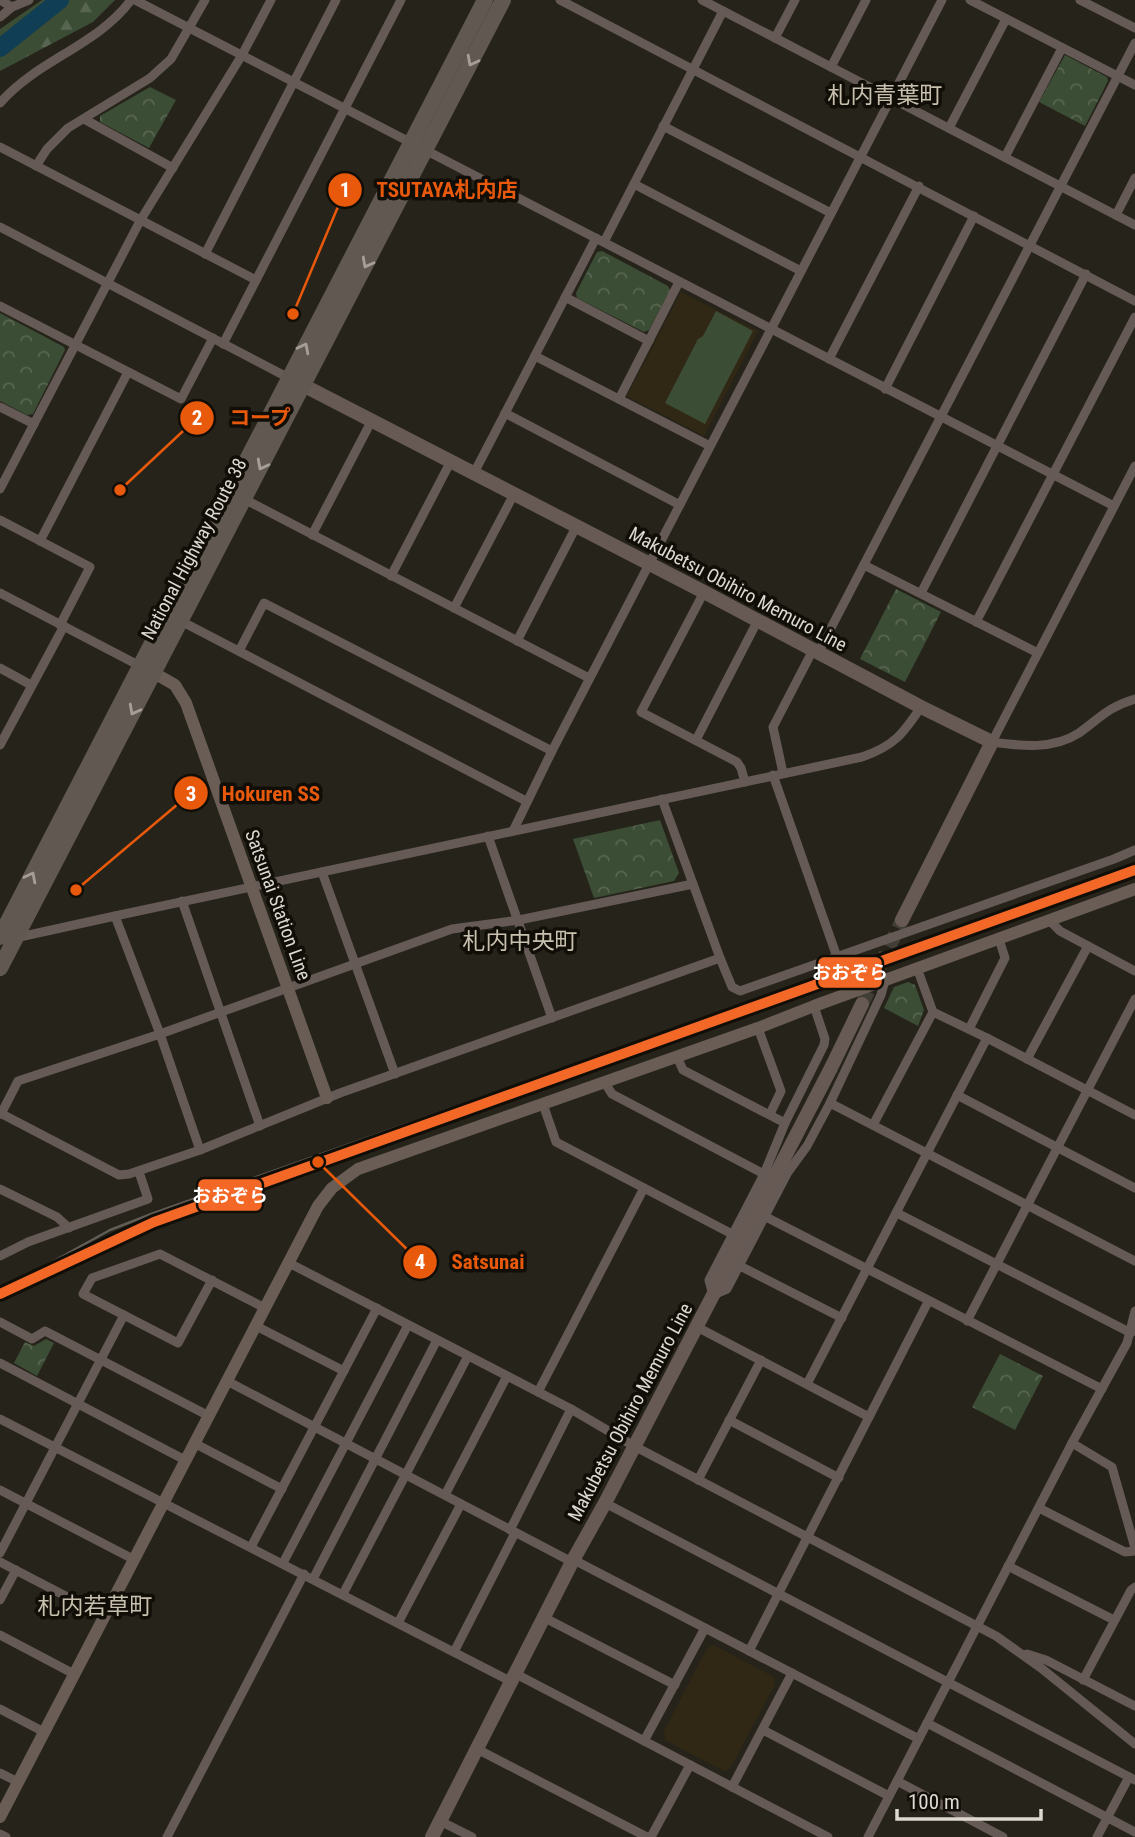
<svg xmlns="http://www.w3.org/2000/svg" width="1135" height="1837" font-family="'Roboto Condensed','Noto Sans JP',sans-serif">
  <defs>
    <pattern id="forest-firs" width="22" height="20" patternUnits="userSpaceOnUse" patternTransform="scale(1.75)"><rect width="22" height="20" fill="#3c4d35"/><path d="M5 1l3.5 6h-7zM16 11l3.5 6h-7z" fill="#586651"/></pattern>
    <pattern id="park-crowns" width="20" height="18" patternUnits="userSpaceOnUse" patternTransform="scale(1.75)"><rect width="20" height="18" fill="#3c4d35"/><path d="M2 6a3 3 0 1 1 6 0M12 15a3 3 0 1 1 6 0" fill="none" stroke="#586651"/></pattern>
  </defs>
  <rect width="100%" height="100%" fill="#26231a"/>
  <!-- built -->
  <g fill="#302815">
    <polygon points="681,292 758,331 704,436 627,396"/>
    <polygon points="714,1645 774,1677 775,1684 730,1769 724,1771 665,1740 664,1731 707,1648"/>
  </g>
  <!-- forest -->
  <polygon fill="url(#forest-firs)" points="42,0 115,0 93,22 0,71 0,29"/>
  <!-- park -->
  <g fill="url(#park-crowns)">
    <polygon points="1065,55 1107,77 1108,81 1085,126 1039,102"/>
    <polygon points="150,87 176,100 149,148 100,122 100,116"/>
    <polygon points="602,251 668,286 670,290 649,330 644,332 577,298 576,293 597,252"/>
    <polygon points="0,313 64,347 65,350 33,414 27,415 0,401"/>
    <polygon points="896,589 941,612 905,682 860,659"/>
    <polygon points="660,820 679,873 674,881 594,898 573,839"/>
    <polygon points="908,982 915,985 924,1010 918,1026 884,1008 894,987"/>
    <polygon points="46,1339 54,1343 37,1376 14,1363 25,1342 34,1346"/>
    <polygon points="1000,1354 1043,1376 1015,1430 972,1407"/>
  </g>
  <!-- pitch -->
  <polygon fill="#3c4d35" points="716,311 753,331 705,424 665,403 698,339 703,336"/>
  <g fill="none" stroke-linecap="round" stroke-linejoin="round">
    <!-- river -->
    <polyline stroke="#103e54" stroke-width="18" points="0,48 60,0"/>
    <!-- primary-tunnel -->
    <polyline stroke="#413e35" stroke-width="14" stroke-dasharray="14 7" stroke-linecap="butt" points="862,1004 902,920"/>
    <!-- street -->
    <g stroke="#665a56" stroke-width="9">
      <polyline points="0,0 12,7"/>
      <polyline points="135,0 1114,506"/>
      <polyline points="560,0 1135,301"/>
      <polyline points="702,0 1135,225"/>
      <polyline points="970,0 1135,85"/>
      <polyline points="1080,0 1135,28"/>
      <polyline points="0,17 12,7 29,0"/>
      <polyline points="775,38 795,0"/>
      <polyline points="831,67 866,0"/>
      <path d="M0,103C37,60 97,46 131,0"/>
      <polyline points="84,119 173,168"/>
      <polyline points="663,126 831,213"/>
      <polyline points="949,128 1006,19"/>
      <polyline points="0,147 256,280"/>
      <polyline points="1005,157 1062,48"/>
      <polyline points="36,166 47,149 68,128 150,78 171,59 205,0"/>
      <polyline points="634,184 801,271"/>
      <polyline points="1116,215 1135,178"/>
      <polyline points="0,227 289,378"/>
      <polyline points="604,242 723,11"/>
      <polyline points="205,254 336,0"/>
      <polyline points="565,297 649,341"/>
      <polyline points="0,306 181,399 213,338"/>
      <polyline points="223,344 401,0"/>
      <polyline points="535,356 710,446"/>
      <polyline points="829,359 919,186"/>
      <polyline points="885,389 974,216"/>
      <polyline points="619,399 679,282"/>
      <polyline points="0,407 34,424"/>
      <polyline points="505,413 680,505"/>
      <path d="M1135,466L992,742C1021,746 1053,750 1079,733C1100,718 1108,707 1135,699"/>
      <polyline points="474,473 596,238"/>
      <polyline points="0,489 140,221 242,55 271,0"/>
      <polyline points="244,499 589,678"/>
      <polyline points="0,520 90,567 60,625"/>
      <polyline points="312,535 372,420"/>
      <polyline points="40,541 128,372"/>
      <polyline points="864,565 1038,653"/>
      <polyline points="391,576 451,461"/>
      <polyline points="704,592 641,712 737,762 741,768 745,782"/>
      <polyline points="0,593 140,666"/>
      <polyline points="921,593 1086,274"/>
      <polyline points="454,608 514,494"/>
      <polyline points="177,619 526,801"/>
      <polyline points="976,622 1135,317"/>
      <polyline points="517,641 576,527"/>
      <polyline points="239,651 264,603 552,751"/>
      <polyline points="818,653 1135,43"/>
      <polyline points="0,668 31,685"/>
      <polyline points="696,740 758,620"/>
      <polyline points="0,745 64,626"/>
      <polyline points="783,773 773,727 813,650"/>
      <polyline points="773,775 837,957"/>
      <polyline points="662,799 720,958 732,987 740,991 1114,859 1135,850"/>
      <polyline points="513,831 552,751 942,0"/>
      <polyline points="488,836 552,1018"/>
      <polyline points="322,872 395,1074"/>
      <polyline points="182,901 260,1126"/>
      <polyline points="115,916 160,1034 200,1150"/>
      <polyline points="1050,921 1060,931 1135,971"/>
      <path d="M15,938L115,916L862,757C894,746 903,734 921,707"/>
      <polyline points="917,968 933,1012 987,1038 1135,1115"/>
      <polyline points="814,1006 825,1039 824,1045 785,1123 764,1174 709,1280 713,1295 727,1289 788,1172 807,1146 830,1103 881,995 885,980"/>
      <polyline points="758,1028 781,1091 770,1114"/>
      <polyline points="969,1029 1005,958 999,939"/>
      <polyline points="677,1057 683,1070 785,1123"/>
      <polyline points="1027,1059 1088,946"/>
      <polyline points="605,1083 612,1094 764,1174"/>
      <polyline points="957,1095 1135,1188"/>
      <polyline points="830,1103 1135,1261"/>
      <polyline points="543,1104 556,1142 732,1234"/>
      <polyline points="0,1113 119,1175 129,1174 200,1150 340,1093 720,958"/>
      <polyline points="1,1114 18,1081 160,1034 452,929 519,920 693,884"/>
      <polyline points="873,1125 933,1012"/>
      <polyline points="0,1189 57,1217 69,1228"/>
      <polyline points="897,1213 1131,1333"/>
      <polyline points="766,1217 1102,1389"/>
      <polyline points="0,1256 28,1242 148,1199 139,1172"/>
      <polyline points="289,1263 571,1409 634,1446 996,1636 1041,1668 1135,1744"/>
      <polyline points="740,1266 842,1318"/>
      <polyline points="212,1280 178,1343 83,1294 92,1278 160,1254 265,1308"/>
      <polyline points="967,1321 1135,999"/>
      <polyline points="0,1322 32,1339 45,1331 209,1416"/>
      <polyline points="256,1326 344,1371"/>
      <polyline points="697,1327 869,1417"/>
      <polyline points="0,1363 185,1460"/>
      <polyline points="227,1381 572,1562"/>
      <polyline points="807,1384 987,1038"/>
      <polyline points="538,1392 644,1188"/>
      <polyline points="0,1419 512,1682"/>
      <polyline points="729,1420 839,1478"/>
      <polyline points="194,1443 282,1489"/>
      <polyline points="1072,1443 1112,1467 1135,1548"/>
      <polyline points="698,1480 761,1360"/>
      <polyline points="0,1490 133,1559"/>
      <polyline points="445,1495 507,1376"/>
      <polyline points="605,1503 1135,1780"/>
      <polyline points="1039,1508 1125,1552 1135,1551"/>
      <polyline points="510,1530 571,1409"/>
      <polyline points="251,1547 377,1308"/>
      <polyline points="0,1553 124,1315"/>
      <polyline points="574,1560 919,1739"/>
      <polyline points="0,1562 104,1616"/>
      <polyline points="283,1563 408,1325"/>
      <polyline points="1008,1566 1114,1620"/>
      <polyline points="313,1579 437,1340"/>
      <polyline points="343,1594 468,1356"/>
      <polyline points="0,1600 16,1570"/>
      <polyline points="545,1618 675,1685"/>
      <polyline points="398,1623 461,1504"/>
      <polyline points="0,1635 74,1674"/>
      <polyline points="749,1651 928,1302"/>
      <polyline points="454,1652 515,1533"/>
      <polyline points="1027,1654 1046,1660 1135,1706"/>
      <polyline points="516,1674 828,1837"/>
      <polyline points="1083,1680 1131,1590 1135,1587"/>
      <polyline points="0,1709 44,1732"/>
      <polyline points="927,1723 1135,1832"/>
      <polyline points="763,1730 889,1796"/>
      <polyline points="644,1741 705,1628"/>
      <polyline points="477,1749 647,1837"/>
      <polyline points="0,1773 18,1782"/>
      <polyline points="897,1781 1003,1837"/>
      <polyline points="732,1787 792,1673"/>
      <polyline points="440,1821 472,1837"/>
      <polyline points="0,1834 6,1837"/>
      <polyline points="167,1837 304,1574"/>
      <polyline points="651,1837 690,1765"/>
      <polyline points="868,1837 1072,1443 1127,1343 1135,1311"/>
      <polyline points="1097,1837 1129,1777"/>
    </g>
    <!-- secondary -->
    <g stroke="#695d56" stroke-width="12">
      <polyline points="147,669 175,685 186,703 327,1098"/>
      <polyline points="0,1817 318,1206 332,1188 358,1169 758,1028 814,1006 1135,889"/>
    </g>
    <!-- primary -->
    <g stroke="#675a54" stroke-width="14">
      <polyline points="293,380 704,592 921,707 992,742 902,920"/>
      <polyline points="432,1837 572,1562 605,1503 831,1068 862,1004"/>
    </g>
    <!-- highway -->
    <g stroke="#615951" stroke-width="16">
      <polyline points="0,937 485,0"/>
      <polyline points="0,968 503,0"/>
    </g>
    <!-- rail -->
    <polyline stroke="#625c56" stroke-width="2.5" points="0,1291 110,1230 154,1213 608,1053 743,1011"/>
    <defs>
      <polyline id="rail-1" points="0,1294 154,1222 1135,870"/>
    </defs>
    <!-- rail-1 casing -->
    <use href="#rail-1" stroke="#110e08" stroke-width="16"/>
    <!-- rail-1 -->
    <use href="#rail-1" stroke="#f36827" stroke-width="10"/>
  </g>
  <!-- one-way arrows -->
  <defs><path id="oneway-chevron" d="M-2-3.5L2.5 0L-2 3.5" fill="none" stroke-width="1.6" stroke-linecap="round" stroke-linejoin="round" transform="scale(1.75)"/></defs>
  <g stroke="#a59f97">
    <use href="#oneway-chevron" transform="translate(472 61) rotate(117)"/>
    <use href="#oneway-chevron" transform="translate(367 263) rotate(118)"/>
    <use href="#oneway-chevron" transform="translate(304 348) rotate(-63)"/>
    <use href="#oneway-chevron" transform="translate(262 465) rotate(118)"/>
    <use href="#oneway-chevron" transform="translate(134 710) rotate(118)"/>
    <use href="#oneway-chevron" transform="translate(31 877) rotate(-63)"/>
  </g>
  <g text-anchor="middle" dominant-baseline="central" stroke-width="7" stroke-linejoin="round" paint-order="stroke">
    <!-- street labels -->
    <g font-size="19" fill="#ddd9d0" stroke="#110e08">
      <text transform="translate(194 549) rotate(-62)">National Highway Route 38</text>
      <text transform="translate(738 589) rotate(28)">Makubetsu Obihiro Memuro Line</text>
      <text transform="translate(278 905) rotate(70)">Satsunai Station Line</text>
      <text transform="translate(630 1412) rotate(-62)">Makubetsu Obihiro Memuro Line</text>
    </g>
    <!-- quarter labels -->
    <g font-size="23" fill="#c8c0ae" stroke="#110e08">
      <text x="885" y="95">札内青葉町</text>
      <text x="520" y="941">札内中央町</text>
      <text x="95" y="1606">札内若草町</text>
    </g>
  </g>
  <!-- callouts -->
  <path fill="none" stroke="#e8590c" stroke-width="2.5" d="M293 314L345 190M120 490L197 418M76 890L191 793M318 1162L420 1262"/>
  <g fill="#e8590c" stroke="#110e08" stroke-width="2.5">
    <circle cx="293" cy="314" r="7"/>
    <circle cx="120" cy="490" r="7"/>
    <circle cx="76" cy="890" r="7"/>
    <circle cx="318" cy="1162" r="7"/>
    <circle cx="345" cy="190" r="18"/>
    <circle cx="197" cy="418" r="18"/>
    <circle cx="191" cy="793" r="18"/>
    <circle cx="420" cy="1262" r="18"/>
  </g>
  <g font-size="21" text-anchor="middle" font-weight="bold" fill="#fff">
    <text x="345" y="197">1</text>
    <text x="197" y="425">2</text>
    <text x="191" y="801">3</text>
    <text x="420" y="1269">4</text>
  </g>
  <g font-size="21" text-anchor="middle" font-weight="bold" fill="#e8590c" stroke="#110e08" stroke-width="7" stroke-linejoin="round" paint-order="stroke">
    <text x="447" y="197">TSUTAYA札内店</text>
    <text x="260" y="425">コープ</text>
    <text x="271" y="801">Hokuren SS</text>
    <text x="488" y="1269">Satsunai</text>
  </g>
  <g stroke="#110e08" stroke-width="2.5">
    <rect x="817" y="956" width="66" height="33" rx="7" fill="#f36827"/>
    <rect x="197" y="1178" width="66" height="34" rx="7" fill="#f36827"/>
  </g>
  <g font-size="19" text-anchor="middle" font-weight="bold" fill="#fff">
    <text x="850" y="979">おおぞら</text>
    <text x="230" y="1202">おおぞら</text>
  </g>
  <!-- scale -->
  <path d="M897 1809v10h144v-10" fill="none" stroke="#ddd9d0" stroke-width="3.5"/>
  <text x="908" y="1809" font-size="21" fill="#ddd9d0" stroke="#110e08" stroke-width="5" paint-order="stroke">100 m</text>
</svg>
